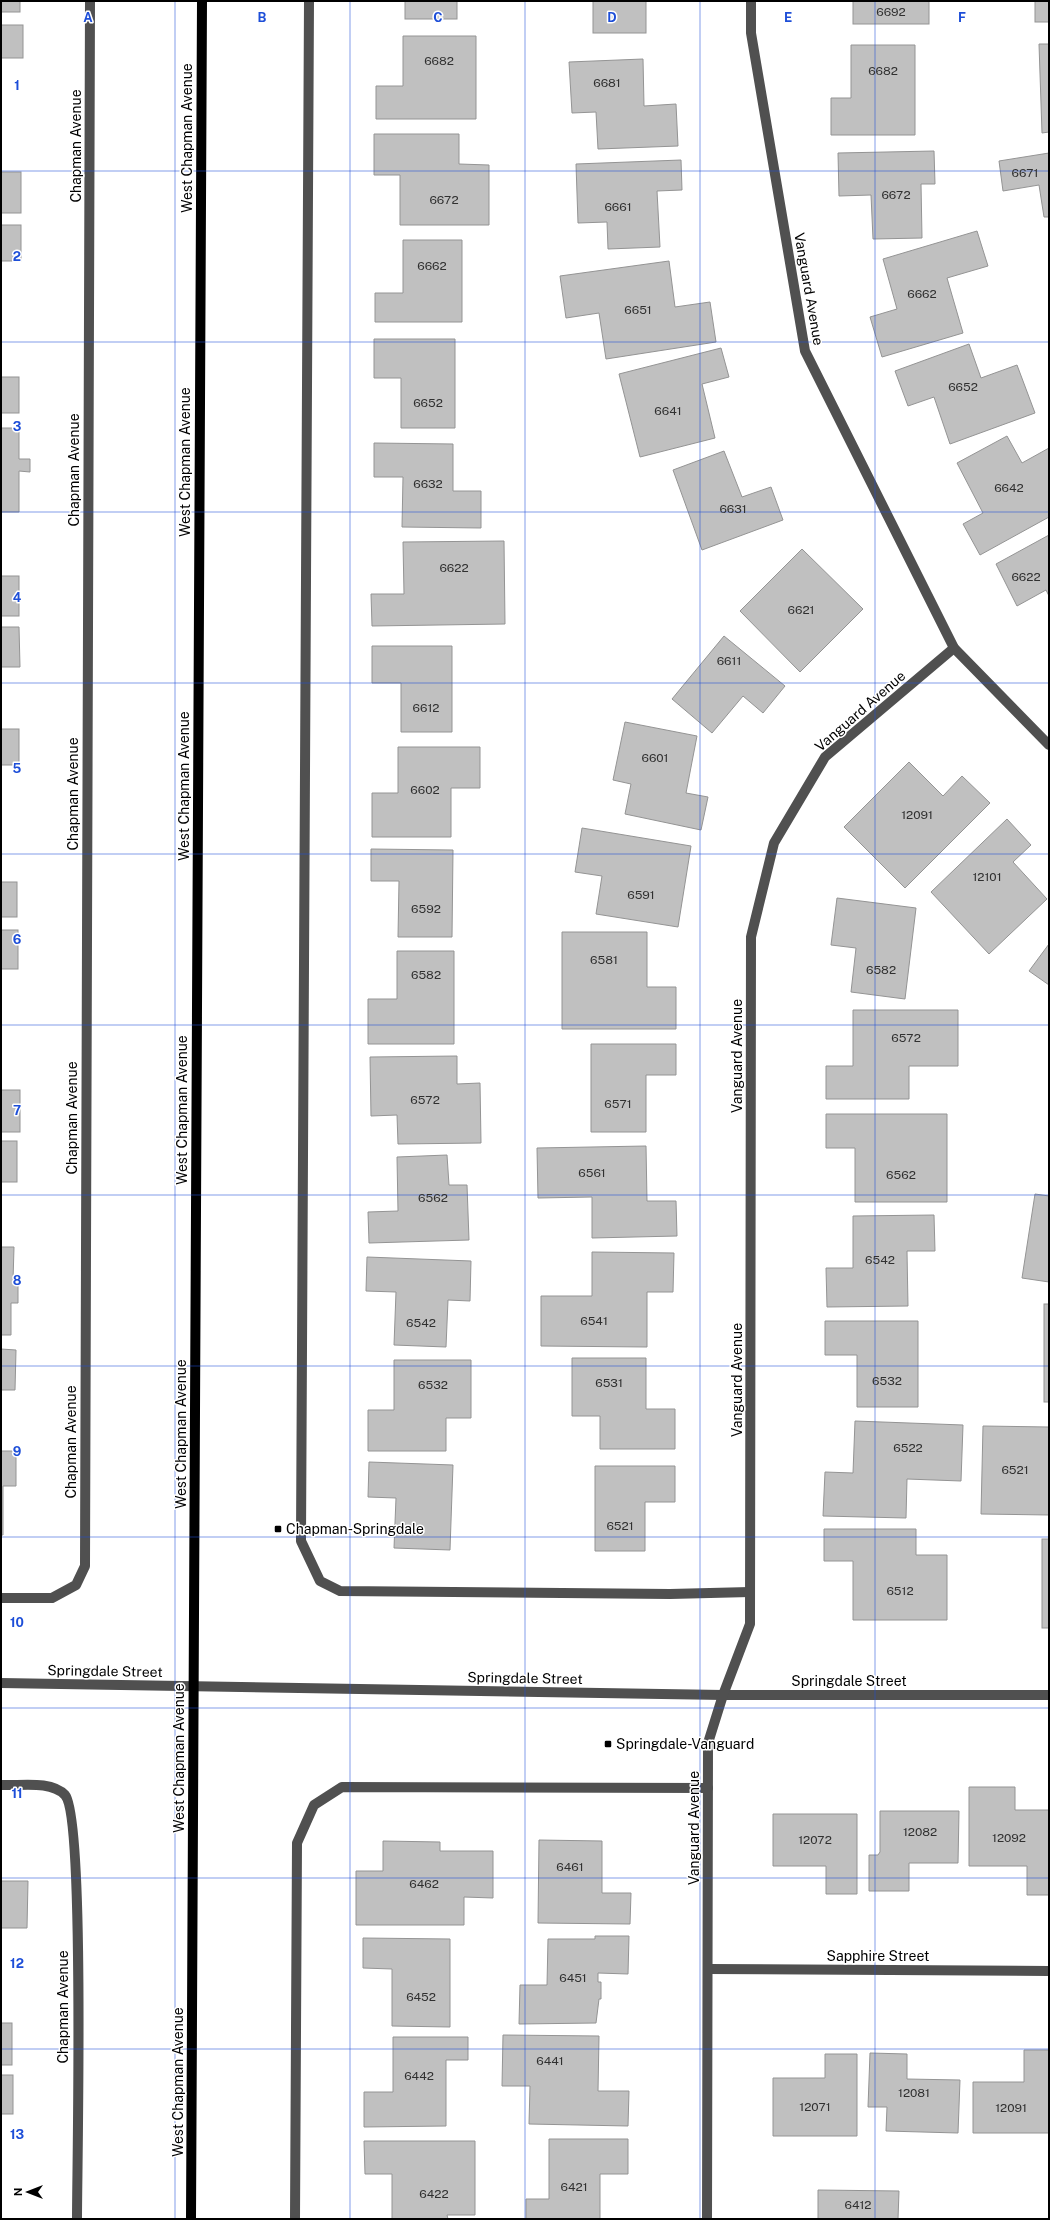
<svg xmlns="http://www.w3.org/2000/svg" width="1050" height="2220" font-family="'Public Sans',sans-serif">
  <rect width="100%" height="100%" fill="#fff"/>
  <!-- building -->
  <g fill="#c0c0c0" stroke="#949494">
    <rect x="1" y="1" width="19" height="11"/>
    <rect x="405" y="1" width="52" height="18"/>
    <rect x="593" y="1" width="53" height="32"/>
    <rect x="853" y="1" width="76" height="23"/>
    <rect x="1035" y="1" width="14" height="21"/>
    <rect x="1" y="25" width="22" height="33"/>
    <polygon points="403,36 476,36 476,119 376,119 376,86 403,86"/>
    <polygon points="1039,44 1049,44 1049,132 1042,133"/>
    <polygon points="851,45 915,45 915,135 831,135 831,98 851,98"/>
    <polygon points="643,59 644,106 676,104 678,146 598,149 596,112 572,113 569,62"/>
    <polygon points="374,134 459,134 459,164 489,165 489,225 400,225 400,175 374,175"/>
    <polygon points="934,151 935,184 921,184 922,238 873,239 871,195 839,196 838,153"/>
    <polygon points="1049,153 1049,217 1044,217 1039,185 1003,191 999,161"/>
    <polygon points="681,160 682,190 657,191 660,247 608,249 607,222 578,223 576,164"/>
    <rect x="1" y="172" width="20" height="41"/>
    <rect x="1" y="225" width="20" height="36"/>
    <polygon points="977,231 988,266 947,278 963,333 882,357 870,317 897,309 883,259"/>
    <polygon points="403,240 462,240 462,322 375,322 375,293 403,293"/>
    <polygon points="669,261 675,307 710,302 716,342 606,359 599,313 566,318 560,276"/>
    <polygon points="374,339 455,339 455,428 401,428 401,378 374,378"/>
    <polygon points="969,344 981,378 1017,365 1035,413 950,444 934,397 908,406 895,371"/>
    <polygon points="721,348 729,377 702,384 715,438 640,457 619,374"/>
    <rect x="1" y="377" width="18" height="36"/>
    <polygon points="1,428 19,428 19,459 30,459 30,472 19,471 19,512 1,512"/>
    <polygon points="1007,436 1022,463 1049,448 1049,517 980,555 963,524 983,513 957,463"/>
    <polygon points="374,443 453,444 453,491 481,491 481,528 402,527 403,477 374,477"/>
    <polygon points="724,451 742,497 771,487 783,520 702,550 673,470"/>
    <polygon points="1049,535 1049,596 1046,590 1017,606 996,564"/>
    <polygon points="504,541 505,624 372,626 371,594 404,594 403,542"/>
    <polygon points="802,549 863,609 800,672 740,611"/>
    <rect x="1" y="576" width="18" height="40"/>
    <polygon points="1,627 19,627 20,667 1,667"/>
    <polygon points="724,636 785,686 763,713 743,696 712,733 672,699"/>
    <polygon points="372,646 452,646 452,732 401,732 401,683 372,683"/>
    <polygon points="625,722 697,736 686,793 708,797 701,830 625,814 631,784 613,780"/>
    <rect x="1" y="729" width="18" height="36"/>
    <polygon points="398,747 480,747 480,788 451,788 451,837 372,837 372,793 398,793"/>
    <polygon points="909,762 943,796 962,776 990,803 905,888 844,827"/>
    <polygon points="1007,819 1031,845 1013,862 1047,899 989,954 931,892"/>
    <polygon points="582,828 691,846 678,927 596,914 602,876 575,872"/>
    <polygon points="371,849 453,850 452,937 398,937 399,881 371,881"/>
    <rect x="1" y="882" width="16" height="35"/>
    <polygon points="837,898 916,908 905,999 851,992 856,948 831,945"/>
    <rect x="1" y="930" width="17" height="39"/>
    <polygon points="562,932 647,932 647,987 676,987 676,1029 562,1029"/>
    <polygon points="1049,944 1049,985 1029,971"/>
    <polygon points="397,951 454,951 454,1044 368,1044 368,999 397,999"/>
    <polygon points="853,1010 958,1010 958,1066 909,1066 909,1099 826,1099 826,1066 853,1066"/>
    <polygon points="591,1044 676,1044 676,1075 646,1075 646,1132 591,1132"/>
    <polygon points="457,1056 457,1084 480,1083 481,1143 398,1144 397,1115 371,1116 370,1057"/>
    <rect x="1" y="1090" width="19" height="42"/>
    <polygon points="826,1114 947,1114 947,1202 855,1202 855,1148 826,1148"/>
    <rect x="1" y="1141" width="16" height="41"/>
    <polygon points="646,1146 647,1201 676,1201 677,1236 592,1238 592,1197 538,1198 537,1148"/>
    <polygon points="447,1155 449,1185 467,1185 469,1240 369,1243 368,1212 398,1211 397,1157"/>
    <polygon points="1035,1194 1049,1196 1049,1282 1022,1278"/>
    <polygon points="934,1215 935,1251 907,1251 908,1306 827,1307 826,1268 853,1268 853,1216"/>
    <polygon points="1,1247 14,1247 13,1281 18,1281 18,1303 11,1303 11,1335 1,1335"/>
    <polygon points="592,1252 674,1253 673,1292 647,1292 647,1347 541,1346 541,1296 592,1296"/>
    <polygon points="367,1257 471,1261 470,1301 448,1300 446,1347 394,1345 396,1292 366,1291"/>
    <rect x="1044" y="1304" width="5" height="98"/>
    <polygon points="825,1321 918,1321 918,1407 857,1407 857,1355 825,1355"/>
    <polygon points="1,1349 16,1350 15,1390 1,1390"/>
    <polygon points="572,1358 646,1358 646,1409 675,1409 675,1449 600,1449 600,1416 572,1416"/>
    <polygon points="394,1360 471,1360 471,1418 446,1418 446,1451 368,1451 368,1410 394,1410"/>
    <polygon points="855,1421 963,1425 961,1481 907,1479 906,1518 823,1516 825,1472 853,1473"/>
    <polygon points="983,1426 1049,1427 1049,1515 981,1514"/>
    <polygon points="1,1451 16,1451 16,1486 3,1486 3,1535 1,1535"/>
    <polygon points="369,1462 453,1465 450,1550 394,1548 396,1498 368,1497"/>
    <polygon points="595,1466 675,1466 675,1502 645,1502 645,1551 595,1551"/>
    <polygon points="824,1529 916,1529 916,1555 947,1555 947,1620 853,1620 853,1561 824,1561"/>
    <rect x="1042" y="1539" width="7" height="89"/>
    <polygon points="969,1787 1015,1787 1015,1810 1049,1810 1049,1895 1027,1895 1027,1866 969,1866"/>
    <polygon points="880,1811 959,1811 958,1863 909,1863 909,1891 869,1891 869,1855 878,1855 880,1852"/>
    <polygon points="773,1814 857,1814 857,1894 826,1894 826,1866 773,1866"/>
    <polygon points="539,1840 602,1841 602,1893 631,1893 630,1924 538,1923"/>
    <polygon points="383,1841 440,1842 440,1851 493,1851 493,1898 464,1897 464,1925 356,1925 356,1871 383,1871"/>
    <polygon points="1,1881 28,1881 27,1928 1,1928"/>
    <polygon points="595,1936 629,1936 628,1974 598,1973 598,1982 601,1982 601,1999 599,1999 596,2023 519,2024 520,1985 547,1985 548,1939 595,1939"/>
    <polygon points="363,1938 450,1939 450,2027 392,2026 392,1969 363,1968"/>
    <rect x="1" y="2023" width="11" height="42"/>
    <polygon points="503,2035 599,2036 598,2091 629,2091 628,2126 529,2124 530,2086 502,2086"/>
    <polygon points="393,2037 468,2037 468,2060 446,2060 446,2126 364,2127 364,2092 393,2092"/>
    <polygon points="1024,2050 1049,2050 1049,2133 973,2133 973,2082 1024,2082"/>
    <polygon points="870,2053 907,2054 907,2079 960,2080 958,2133 886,2131 887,2107 868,2107"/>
    <polygon points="825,2054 857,2054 857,2136 773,2136 773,2078 825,2078"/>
    <rect x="1" y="2075" width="12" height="39"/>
    <polygon points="549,2139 628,2139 628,2174 600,2174 600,2219 526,2219 526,2199 549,2199"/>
    <polygon points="364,2141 475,2141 475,2215 447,2215 448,2219 392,2219 392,2174 365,2174"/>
    <polygon points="818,2190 899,2191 898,2219 818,2219"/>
  </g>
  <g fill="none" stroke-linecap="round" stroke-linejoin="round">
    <!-- minor -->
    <g stroke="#505050" stroke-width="10">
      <polyline points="309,1 301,1541 320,1581 340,1591 670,1594 750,1592"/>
      <polyline points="751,1 751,33 805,351 954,648 1049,745"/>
      <polyline points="1,1598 52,1598 76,1585 85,1566 90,1"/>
      <polyline points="1,1683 723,1695 1049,1695"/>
      <path d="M1,1785C20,1786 51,1780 65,1795C85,1817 77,2165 77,2219"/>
      <polyline points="708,1969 1049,1971"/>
      <polyline points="295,2219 297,1843 314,1805 342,1787 708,1788"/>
      <polyline points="707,2219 708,1743 723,1695 750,1624 751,937 774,843 825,757 954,648"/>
    </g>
    <!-- major -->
    <polyline stroke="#000" stroke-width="10" points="191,2219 202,1"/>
  </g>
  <!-- grid -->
  <path fill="none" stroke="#1d4ed8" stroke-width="1" stroke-opacity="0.55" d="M175,1V2219M350,1V2219M525,1V2219M700,1V2219M875,1V2219M1,171H1049M1,342H1049M1,512H1049M1,683H1049M1,854H1049M1,1025H1049M1,1195H1049M1,1366H1049M1,1537H1049M1,1708H1049M1,1878H1049M1,2049H1049"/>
  <!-- markers -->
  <g fill="#000" stroke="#fff" stroke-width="1.5">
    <rect x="274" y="1525" width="8" height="8" rx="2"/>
    <rect x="604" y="1740" width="8" height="8" rx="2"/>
  </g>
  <g text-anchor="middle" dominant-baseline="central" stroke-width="3" stroke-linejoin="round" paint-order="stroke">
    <!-- number labels -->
    <g font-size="12" fill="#303030">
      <text x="891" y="12">6692</text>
      <text x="439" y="61">6682</text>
      <text x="883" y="71">6682</text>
      <text x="607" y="83">6681</text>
      <text x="1025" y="173">6671</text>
      <text x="896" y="195">6672</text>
      <text x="444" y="200">6672</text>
      <text x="618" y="207">6661</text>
      <text x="432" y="266">6662</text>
      <text x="922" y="294">6662</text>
      <text x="638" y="310">6651</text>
      <text x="963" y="387">6652</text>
      <text x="428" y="403">6652</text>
      <text x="668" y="411">6641</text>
      <text x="428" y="484">6632</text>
      <text x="1009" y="488">6642</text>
      <text x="733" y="509">6631</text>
      <text x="454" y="568">6622</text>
      <text x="1026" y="577">6622</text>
      <text x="801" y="610">6621</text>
      <text x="729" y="661">6611</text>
      <text x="426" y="708">6612</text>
      <text x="655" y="758">6601</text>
      <text x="425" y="790">6602</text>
      <text x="917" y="815">12091</text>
      <text x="987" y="877">12101</text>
      <text x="641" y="895">6591</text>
      <text x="426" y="909">6592</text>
      <text x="604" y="960">6581</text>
      <text x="881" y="970">6582</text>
      <text x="426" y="975">6582</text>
      <text x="906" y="1038">6572</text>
      <text x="425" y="1100">6572</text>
      <text x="618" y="1104">6571</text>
      <text x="592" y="1173">6561</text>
      <text x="901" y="1175">6562</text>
      <text x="433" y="1198">6562</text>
      <text x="880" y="1260">6542</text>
      <text x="594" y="1321">6541</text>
      <text x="421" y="1323">6542</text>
      <text x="887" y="1381">6532</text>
      <text x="609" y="1383">6531</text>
      <text x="433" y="1385">6532</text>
      <text x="908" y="1448">6522</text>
      <text x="1015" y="1470">6521</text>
      <text x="620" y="1526">6521</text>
      <text x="900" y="1591">6512</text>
      <text x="920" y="1832">12082</text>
      <text x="1009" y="1838">12092</text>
      <text x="815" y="1840">12072</text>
      <text x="570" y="1867">6461</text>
      <text x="424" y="1884">6462</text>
      <text x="573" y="1978">6451</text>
      <text x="421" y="1997">6452</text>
      <text x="550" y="2061">6441</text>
      <text x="419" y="2076">6442</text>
      <text x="914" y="2093">12081</text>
      <text x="815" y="2107">12071</text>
      <text x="1011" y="2108">12091</text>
      <text x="574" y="2187">6421</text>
      <text x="434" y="2194">6422</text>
      <text x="858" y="2205">6412</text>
    </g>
    <!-- street labels -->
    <g font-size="14" fill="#000" stroke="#fff">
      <text transform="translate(187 138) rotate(-90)">West Chapman Avenue</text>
      <text transform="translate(76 146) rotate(-90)">Chapman Avenue</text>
      <text transform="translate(809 289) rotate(80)">Vanguard Avenue</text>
      <text transform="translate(185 462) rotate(-90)">West Chapman Avenue</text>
      <text transform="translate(74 470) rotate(-90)">Chapman Avenue</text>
      <text transform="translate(860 711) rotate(-41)">Vanguard Avenue</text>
      <text transform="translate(184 786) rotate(-90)">West Chapman Avenue</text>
      <text transform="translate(73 794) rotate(-90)">Chapman Avenue</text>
      <text transform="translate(737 1056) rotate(-90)">Vanguard Avenue</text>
      <text transform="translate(182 1110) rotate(-90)">West Chapman Avenue</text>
      <text transform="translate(72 1118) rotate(-90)">Chapman Avenue</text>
      <text transform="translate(737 1380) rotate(-90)">Vanguard Avenue</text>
      <text transform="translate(181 1434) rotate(-90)">West Chapman Avenue</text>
      <text transform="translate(71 1442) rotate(-90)">Chapman Avenue</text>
      <text transform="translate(105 1671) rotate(1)">Springdale Street</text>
      <text transform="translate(525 1678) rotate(1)">Springdale Street</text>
      <text x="849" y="1681">Springdale Street</text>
      <text transform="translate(179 1758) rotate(-90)">West Chapman Avenue</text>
      <text transform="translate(694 1828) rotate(-90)">Vanguard Avenue</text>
      <text x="878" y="1956">Sapphire Street</text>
      <text transform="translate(63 2007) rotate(-90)">Chapman Avenue</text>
      <text transform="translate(178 2082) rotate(-90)">West Chapman Avenue</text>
    </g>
    <!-- poi labels -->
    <g font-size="14" fill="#000" stroke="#fff" text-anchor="start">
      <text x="286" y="1529">Chapman-Springdale</text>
      <text x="616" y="1744">Springdale-Vanguard</text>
    </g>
  </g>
  <g font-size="13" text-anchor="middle" font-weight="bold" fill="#1d4ed8" stroke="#fff" stroke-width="3" stroke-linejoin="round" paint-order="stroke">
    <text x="88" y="22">A</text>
    <text x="262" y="22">B</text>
    <text x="438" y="22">C</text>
    <text x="612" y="22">D</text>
    <text x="788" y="22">E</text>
    <text x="962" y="22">F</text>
    <text x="17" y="90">1</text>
    <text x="17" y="261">2</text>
    <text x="17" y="431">3</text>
    <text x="17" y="602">4</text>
    <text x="17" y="773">5</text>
    <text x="17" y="944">6</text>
    <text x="17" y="1115">7</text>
    <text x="17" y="1285">8</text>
    <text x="17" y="1456">9</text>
    <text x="17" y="1627">10</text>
    <text x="17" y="1798">11</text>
    <text x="17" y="1968">12</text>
    <text x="17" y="2139">13</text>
  </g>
  <!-- border -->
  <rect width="1050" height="2220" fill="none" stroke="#000000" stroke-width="4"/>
  <!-- north arrow -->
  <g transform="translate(28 2192) rotate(270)" stroke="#ffffff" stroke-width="3" paint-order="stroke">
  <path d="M0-3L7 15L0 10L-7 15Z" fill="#000000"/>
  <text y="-6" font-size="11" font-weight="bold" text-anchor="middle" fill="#000000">N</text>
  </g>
</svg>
